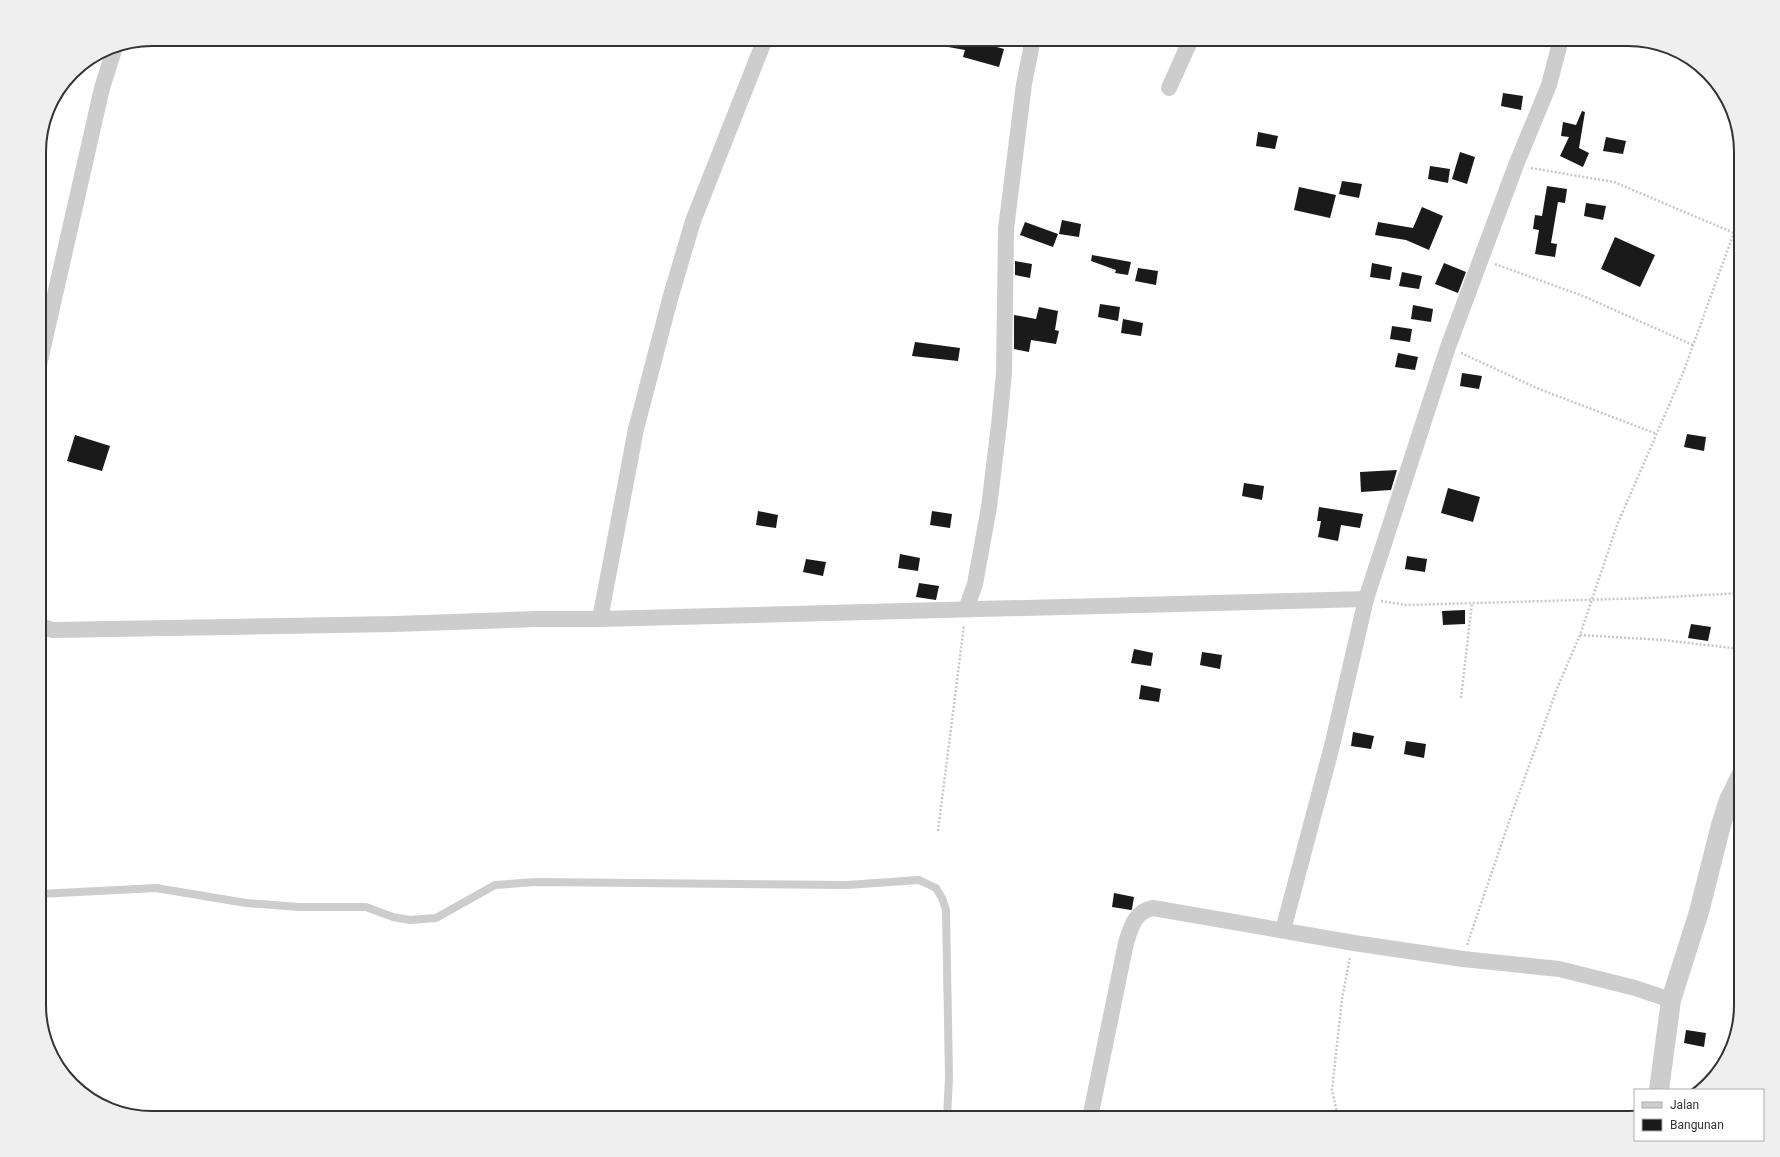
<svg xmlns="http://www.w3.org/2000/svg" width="1780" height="1157" font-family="Roboto,sans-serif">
  <rect width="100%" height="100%" fill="#fff"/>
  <!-- building -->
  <g fill="#1a1a1a">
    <polygon points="937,39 968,39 1004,49 999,67 963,57 965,50 937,45"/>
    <polygon points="1503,93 1523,96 1521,110 1501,106"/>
    <polygon points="1582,111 1585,112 1579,148 1589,153 1583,167 1560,156 1569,137 1561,136 1563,122 1576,125"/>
    <polygon points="1258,132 1278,136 1275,149 1256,146"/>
    <polygon points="1606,137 1626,141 1623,154 1603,151"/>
    <polygon points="1460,152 1475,157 1467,184 1452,179"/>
    <polygon points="1430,166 1450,169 1448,183 1428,179"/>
    <polygon points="1342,181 1362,184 1359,198 1339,194"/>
    <polygon points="1547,186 1567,189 1565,203 1558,202 1551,243 1557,244 1555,257 1535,254 1539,230 1533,229 1535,215 1542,216"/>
    <polygon points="1299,187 1336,195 1330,218 1294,210"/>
    <polygon points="1586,203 1606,206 1603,220 1584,216"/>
    <polygon points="1422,207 1443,216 1429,250 1406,240 1375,235 1378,222 1413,228"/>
    <polygon points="1062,220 1081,224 1079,237 1059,234"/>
    <polygon points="1025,222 1058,234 1053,247 1020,235"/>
    <polygon points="1615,237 1655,255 1640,287 1601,269"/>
    <polygon points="1092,255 1131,262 1128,275 1115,273 1116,270 1091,261"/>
    <polygon points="1015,261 1032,264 1030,278 1015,275"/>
    <polygon points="1372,263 1392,267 1390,280 1370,277"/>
    <polygon points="1444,263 1466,272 1458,293 1435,284"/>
    <polygon points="1138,268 1158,271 1156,285 1135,281"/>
    <polygon points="1402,272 1422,276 1419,289 1399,286"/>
    <polygon points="1100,304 1120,307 1118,321 1098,317"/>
    <polygon points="1413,305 1433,309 1431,322 1411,319"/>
    <polygon points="1039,307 1058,311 1055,330 1059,331 1056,344 1031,340 1029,352 1014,349 1014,315 1036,319"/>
    <polygon points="1123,319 1143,323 1141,336 1121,333"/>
    <polygon points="1392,326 1412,329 1410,342 1390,339"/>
    <polygon points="915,342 960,348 958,361 912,356"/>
    <polygon points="1398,353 1418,357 1415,370 1395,367"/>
    <polygon points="1462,373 1482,376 1479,389 1460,386"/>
    <polygon points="1687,434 1706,437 1704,451 1684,447"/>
    <polygon points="75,435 110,446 102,471 67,461"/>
    <polygon points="1397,470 1391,490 1361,492 1360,472"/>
    <polygon points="1244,483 1264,486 1262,500 1242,496"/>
    <polygon points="1448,488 1480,497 1473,522 1441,513"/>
    <polygon points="1319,507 1363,514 1360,528 1341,525 1338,541 1318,537 1321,521 1317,521"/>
    <polygon points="758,511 778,515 776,528 756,525"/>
    <polygon points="932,511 952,514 950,528 930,525"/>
    <polygon points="900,554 920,558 918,571 898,568"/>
    <polygon points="1407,556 1427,559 1425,572 1405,569"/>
    <polygon points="806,559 826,562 823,576 803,572"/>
    <polygon points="919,583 939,586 936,600 916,597"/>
    <polygon points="1465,610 1465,624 1443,625 1442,611"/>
    <polygon points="1691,624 1711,627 1708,641 1688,638"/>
    <polygon points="1134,649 1153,653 1151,666 1131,663"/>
    <polygon points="1202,652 1222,655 1220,669 1200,665"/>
    <polygon points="1141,685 1161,689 1159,702 1139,699"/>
    <polygon points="1353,732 1374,736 1371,749 1351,746"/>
    <polygon points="1406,741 1426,744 1424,758 1404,754"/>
    <polygon points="1114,893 1134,897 1132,909 1131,910 1112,907"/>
    <polygon points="1686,1030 1706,1033 1704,1047 1684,1043"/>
  </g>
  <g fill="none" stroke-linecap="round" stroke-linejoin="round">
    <!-- path -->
    <g stroke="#c7c7c7" stroke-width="2.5" stroke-dasharray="2 2" stroke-linecap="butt">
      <polyline points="1531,168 1614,182 1734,233"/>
      <polyline points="1495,264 1583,296 1693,345"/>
      <polyline points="1461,353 1539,389 1657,434"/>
      <polyline points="1381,601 1406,605 1650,598 1741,593"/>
      <polyline points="1580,635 1663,640 1741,649"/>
      <polyline points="1461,698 1472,603"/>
      <polyline points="938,831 964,625"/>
      <polyline points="1467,945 1512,813 1558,686 1580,635 1617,525 1683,373 1741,213"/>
      <polyline points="1338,1118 1332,1090 1342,999 1350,957"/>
    </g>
    <!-- service -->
    <polyline stroke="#cdcdcd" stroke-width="8" points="39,894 156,888 246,903 299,907 366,907 393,917 410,920 436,918 495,885 536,882 847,885 919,880 936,888 942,898 946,910 949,1078 947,1118"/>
    <!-- minor -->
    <g stroke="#cdcdcd" stroke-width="16">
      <polyline points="1169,88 1191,39"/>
      <polyline points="39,365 102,88 115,47"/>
      <polyline points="966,609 975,584 989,507 999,425 1004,373 1006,229 1024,84 1033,39"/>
      <polyline points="600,619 636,429 670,299 693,221 765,39"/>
      <polyline points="39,626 53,630 394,624 537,619 600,619 1366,599"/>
      <polyline points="1283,930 1332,746 1366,599 1448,347 1516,165 1549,85 1561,39"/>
      <path d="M1090,1118L1126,943C1131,927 1135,911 1153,908L1354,943L1463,959L1559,969L1635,988L1671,1000"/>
    </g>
    <!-- tertiary -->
    <polyline stroke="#cdcdcd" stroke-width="20" points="1659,1090 1671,1000 1699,912 1721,825 1729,800 1741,776"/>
  </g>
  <!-- crop -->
  <path d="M0 0H1780V1157H0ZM152 46H1628A106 106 0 0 1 1734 152V1005A106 106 0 0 1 1628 1111H152A106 106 0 0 1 46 1005V152A106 106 0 0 1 152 46Z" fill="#efefef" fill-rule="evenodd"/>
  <path fill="none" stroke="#333" stroke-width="2" d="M152 46H1628A106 106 0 0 1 1734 152V1005A106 106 0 0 1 1628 1111H152A106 106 0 0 1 46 1005V152A106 106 0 0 1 152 46Z"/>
  <!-- legend -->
  <rect x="1634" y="1089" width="130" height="52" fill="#ffffff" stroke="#adadad"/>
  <rect x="1642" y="1102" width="20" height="6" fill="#cdcdcd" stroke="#adadad"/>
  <text x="1670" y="1109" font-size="12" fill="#333333">Jalan</text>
  <rect x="1642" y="1119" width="20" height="12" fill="#1a1a1a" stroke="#adadad"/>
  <text x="1670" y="1129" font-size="12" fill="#333333">Bangunan</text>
</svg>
